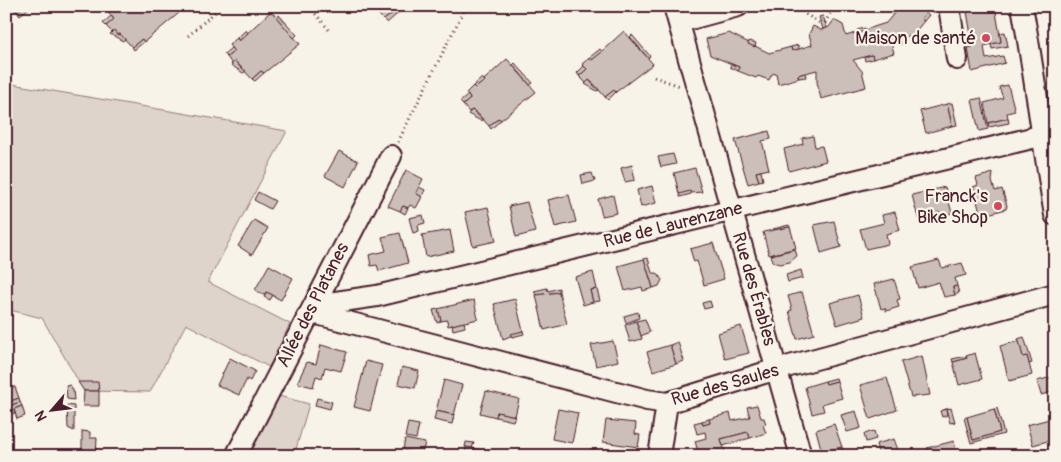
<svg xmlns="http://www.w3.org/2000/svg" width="1061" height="462" font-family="Pangolin,sans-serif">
  <rect width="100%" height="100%" fill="#f7f3e8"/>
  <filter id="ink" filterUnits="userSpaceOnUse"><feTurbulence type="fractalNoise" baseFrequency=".02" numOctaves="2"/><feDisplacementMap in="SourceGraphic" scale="10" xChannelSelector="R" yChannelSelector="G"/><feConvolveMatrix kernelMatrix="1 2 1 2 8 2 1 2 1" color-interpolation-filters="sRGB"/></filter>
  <g filter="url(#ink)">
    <!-- green -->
    <g fill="#ded4cc" stroke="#947a7c">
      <polygon points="6,83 287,131 208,282 290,324 269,367 186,324 150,392 84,391 42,318 6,309"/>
      <polygon points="279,396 309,404 294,456 249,456"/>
    </g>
    <!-- building -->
    <g fill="#ccbfb9" stroke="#4a1f2b">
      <polygon points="12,6 24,6 17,12"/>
      <polygon points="24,6 29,8 20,15 17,12"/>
      <polygon points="122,6 173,6 179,13 144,42 142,39 132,47 120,34 118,35 114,30 112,32 106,26 114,19 109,13 117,7 119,9"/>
      <polygon points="370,6 406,6 396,15 393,13 384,20"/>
      <polygon points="370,6 378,13 376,14 364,7"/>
      <polygon points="900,6 932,6 921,19 924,21 911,37 908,35 900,45 895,41 891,42 894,53 873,59 872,55 853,60 862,71 866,87 821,99 817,82 817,70 798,75 799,78 778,84 776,73 772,74 769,80 758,76 756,78 738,71 739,67 710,55 706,39 729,33 769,53 791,47 792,51 812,45 809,34 813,26 821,30 829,27 834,20 843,25 846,36 886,23"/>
      <polygon points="966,6 995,6 1001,42 984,46 986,59 1003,56 1005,63 972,72 968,48 973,47"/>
      <polygon points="271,11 300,44 264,73 261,71 252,79 235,61 232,64 227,57 234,51 229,45 237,38 239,41"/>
      <polygon points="393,13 396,15 387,23 384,20"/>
      <polygon points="926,13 929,15 924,21 921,19"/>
      <polygon points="279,15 297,35 294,38 277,18"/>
      <polygon points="111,16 114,19 106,26 103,23"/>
      <polygon points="823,16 827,28 823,29 819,17"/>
      <polygon points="865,28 866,31 858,33 857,30"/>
      <polygon points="114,30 118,35 120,34 125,39 123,41 110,34"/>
      <polygon points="246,30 248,33 239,41 237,38"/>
      <polygon points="624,31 653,64 616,92 614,90 605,97 594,84 589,80 586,83 579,76 587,69 582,64 590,57 592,60"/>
      <polygon points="1005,32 1008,46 992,49 991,44 1001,42 1000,33"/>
      <polygon points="632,35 650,56 648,58 630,37"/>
      <polygon points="142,39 144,42 134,50 132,47"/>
      <polygon points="749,41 756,43 755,47 748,44"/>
      <polygon points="798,45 799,49 792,51 791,47"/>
      <polygon points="231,48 234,51 227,57 224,54"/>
      <polygon points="600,49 602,52 592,60 590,57"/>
      <polygon points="872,55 873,59 865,61 864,57"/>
      <polygon points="507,59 536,92 501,120 499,118 489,126 477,113 472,110 469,112 463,105 470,99 466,93 473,86 475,88"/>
      <polygon points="235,61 240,67 246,71 243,73 231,65"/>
      <polygon points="515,63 533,83 530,85 513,65"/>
      <polygon points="731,64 739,67 738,71 730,67"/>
      <polygon points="584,66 587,69 579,76 577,73"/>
      <polygon points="261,71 264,73 255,81 252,79"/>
      <polygon points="805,73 806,77 799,78 798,75"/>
      <polygon points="482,78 485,81 475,88 473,86"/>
      <polygon points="589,80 593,85 599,90 597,91 585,84"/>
      <polygon points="1008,85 1015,111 1007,113 1008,118 988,123 984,103 1003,98 999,87"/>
      <polygon points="614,90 616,92 608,100 605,97"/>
      <polygon points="468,95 470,99 463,105 460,102"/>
      <polygon points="981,98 988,129 979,131 972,100"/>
      <polygon points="952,103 957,125 952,126 947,104"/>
      <polygon points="947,104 952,126 926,133 920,111"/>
      <polygon points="472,110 482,119 481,121 468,114"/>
      <polygon points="499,118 501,120 491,129 489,126"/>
      <polygon points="1008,118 1009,123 989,127 988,123"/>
      <polygon points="769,131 771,139 762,141 769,169 756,172 759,181 748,184 735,140"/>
      <polygon points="813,136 815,147 822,146 826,161 789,171 784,149 803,144 802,138"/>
      <polygon points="339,151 358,161 345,187 325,176"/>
      <polygon points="673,154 676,164 661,167 658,157"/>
      <polygon points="632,165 635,180 625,182 621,168"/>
      <polygon points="695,168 702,192 679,194 674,173"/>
      <polygon points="406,170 423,179 416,193 422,197 416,208 410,205 408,208 403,206 400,211 388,206"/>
      <polygon points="761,171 763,180 759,181 756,172"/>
      <polygon points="592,173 595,181 583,184 581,175"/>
      <polygon points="993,173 992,181 995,191 1002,189 1007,206 1006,209 981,216 973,187 978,185 976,178"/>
      <polygon points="652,186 656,203 641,207 637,190"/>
      <polygon points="419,187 425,190 422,197 416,193"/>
      <polygon points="945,187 952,213 940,216 939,212 918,218 912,195"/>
      <polygon points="690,191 691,194 680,197 679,194"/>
      <polygon points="258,192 275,201 270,209 254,200"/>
      <polygon points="569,195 576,222 555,227 548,200"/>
      <polygon points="613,195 617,213 602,216 598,199"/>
      <polygon points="527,202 535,232 516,237 509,206"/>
      <polygon points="403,206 408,208 405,214 400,211"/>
      <polygon points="488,207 496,241 473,246 465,212"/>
      <polygon points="895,212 900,230 886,234 888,244 866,249 860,229 884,223 882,215"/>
      <polygon points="423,215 425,223 418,225 419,231 413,233 409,218"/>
      <polygon points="254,220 268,228 252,255 238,246"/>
      <polygon points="834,221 841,247 821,253 814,225"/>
      <polygon points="789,225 790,227 774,231 773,229"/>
      <polygon points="790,227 796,248 769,255 763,232"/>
      <polygon points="450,230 454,251 426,257 422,235"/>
      <polygon points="400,233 408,263 379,271 377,265 371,266 369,255 386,251 382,237"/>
      <polygon points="713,243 724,279 704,285 697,261 694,262 690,249"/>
      <polygon points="795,249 797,256 790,262 780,264 772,262 771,255"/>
      <polygon points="648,258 652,273 657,273 662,280 659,286 653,288 644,259"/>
      <polygon points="644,259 653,288 643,291 642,287 625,291 618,266"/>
      <polygon points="939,260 942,268 962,263 966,275 955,278 957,286 953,287 955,295 944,297 939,282 918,288 912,267"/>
      <polygon points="269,265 293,278 281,300 266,292 264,295 255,290"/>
      <polygon points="801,270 803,278 788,282 786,275"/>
      <polygon points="593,272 597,289 590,290 593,302 583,305 575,277"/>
      <polygon points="894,279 900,299 897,300 899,307 886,311 885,308 881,309 874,284"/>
      <polygon points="957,286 959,293 955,295 953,287"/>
      <polygon points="547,288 548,291 559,288 559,292 536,295 534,291"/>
      <polygon points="597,289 600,301 593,302 590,290"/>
      <polygon points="266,292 273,295 270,300 264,297"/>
      <polygon points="559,292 567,324 544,330 536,295"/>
      <polygon points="802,292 814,334 797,339 789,311 792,310 788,296"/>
      <polygon points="858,295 864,317 837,325 830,303"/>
      <polygon points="515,299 523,331 503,339 494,304"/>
      <polygon points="474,300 478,319 448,326 447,320 441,321 438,309"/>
      <polygon points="710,301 712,307 704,309 702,303"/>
      <polygon points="438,309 441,321 437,323 433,310"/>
      <polygon points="638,312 639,318 626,323 624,316"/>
      <polygon points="645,319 650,332 641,336 636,321"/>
      <polygon points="636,321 642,339 630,342 625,325"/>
      <polygon points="464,322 465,327 453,330 452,325"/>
      <polygon points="741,326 749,353 725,359 718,333"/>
      <polygon points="523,331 524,334 512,337 511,334"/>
      <polygon points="1024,337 1032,363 1029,364 1027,356 1023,357 1018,339"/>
      <polygon points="613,341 618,361 596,366 591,345"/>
      <polygon points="1019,341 1023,357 1027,356 1032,375 1009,381 1000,346"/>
      <polygon points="678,342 684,361 676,364 670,345"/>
      <polygon points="321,345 347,352 341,371 325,367 322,378 316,376 313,387 297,383 307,362 316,364"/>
      <polygon points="670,345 676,364 653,371 647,352"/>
      <polygon points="975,353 982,379 959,385 953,362 967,358 966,356"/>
      <polygon points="922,356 930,395 911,397 901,362"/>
      <polygon points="966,356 967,358 953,362 952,359"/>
      <polygon points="230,358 255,371 250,381 247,379 239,395 217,385"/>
      <polygon points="366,361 382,365 370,411 354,407"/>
      <polygon points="402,367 419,371 415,388 398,384"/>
      <polygon points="9,375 11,381 6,383 6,376"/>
      <polygon points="1055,376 1055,391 1041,395 1037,381"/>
      <polygon points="836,378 837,381 826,384 825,381"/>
      <polygon points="887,378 897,410 870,419 860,385"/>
      <polygon points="444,380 462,385 454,415 436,411"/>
      <polygon points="825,381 826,384 837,381 842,398 822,404 824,411 812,414 805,387"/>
      <polygon points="78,382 98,382 99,391 84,391"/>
      <polygon points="70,385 73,390 74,400 67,399 66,386"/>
      <polygon points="6,387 15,387 19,398 11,401"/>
      <polygon points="6,387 11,401 19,398 20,402 6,407"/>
      <polygon points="84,391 99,391 99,406 83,406"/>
      <polygon points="486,391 519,399 515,416 497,412 496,417 480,413"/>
      <polygon points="317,398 332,402 330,409 315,405"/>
      <polygon points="20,402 22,406 14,409 15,413 6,415 6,407"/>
      <polygon points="67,405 74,406 74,431 68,428"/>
      <polygon points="757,405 761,418 764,418 766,424 763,425 766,433 750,438 748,432 721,439 726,454 699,456 695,441 706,438 705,432 697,434 694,423 702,421 703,425 710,423 709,419 730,413 732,421 750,417 747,407"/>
      <polygon points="22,406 25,416 17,419 14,409"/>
      <polygon points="951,408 955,422 950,423 946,409"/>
      <polygon points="997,408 1004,434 971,443 964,418 967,417 973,440 1000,432 994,409"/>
      <polygon points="558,409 578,413 572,443 552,439"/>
      <polygon points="946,409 947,415 942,417 940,411"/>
      <polygon points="994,409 1000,432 973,440 967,417"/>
      <polygon points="436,411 454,415 452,424 434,420"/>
      <polygon points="856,411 861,428 847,432 841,415"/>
      <polygon points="497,412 515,416 513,421 496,417"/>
      <polygon points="1053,418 1055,439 1033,445 1027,425"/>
      <polygon points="709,419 710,423 703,425 702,421"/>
      <polygon points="606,420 636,423 635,434 640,435 638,447 603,442"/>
      <polygon points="408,423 419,425 416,439 405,437"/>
      <polygon points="834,424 842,447 822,452 816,430"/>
      <polygon points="82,431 90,432 90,438 97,438 96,456 82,456"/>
      <polygon points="874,431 876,439 866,442 864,434"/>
      <polygon points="748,432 750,438 723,446 721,439"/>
      <polygon points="405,439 425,443 422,454 403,450"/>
      <polygon points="894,439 900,456 879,456 876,444"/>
      <polygon points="954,441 957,456 929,456 927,448"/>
      <polygon points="466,442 474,443 472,448 465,447"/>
      <polygon points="466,447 483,450 482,456 465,453"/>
      <polygon points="842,447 844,456 823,456 822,452"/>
      <polygon points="358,449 374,453 373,456 356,456"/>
      <polygon points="590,449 601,451 600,456 589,456"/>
      <polygon points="310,451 330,456 308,456"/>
    </g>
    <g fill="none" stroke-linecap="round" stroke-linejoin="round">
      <defs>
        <g id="minor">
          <polyline points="674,6 801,456"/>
          <polyline points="949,6 957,59"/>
          <path d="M1022,6C1035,76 1043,145 1055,215"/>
          <polyline points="679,22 738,6"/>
          <polyline points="307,317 317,314 647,400 667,403 764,373 1055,294"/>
          <polyline points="307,317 322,304 377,296 1032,138 1055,130"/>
          <polyline points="236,456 391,156"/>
          <polyline points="659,456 667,403"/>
        </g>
      </defs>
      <!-- minor casing -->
      <use href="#minor" stroke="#4a1f2b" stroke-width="24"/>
      <!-- path -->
      <g stroke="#4a1f2b" stroke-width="3" stroke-dasharray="1 4" stroke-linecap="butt">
        <polyline points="309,6 329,30"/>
        <polyline points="793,6 821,24"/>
        <polyline points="312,10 316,6"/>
        <polyline points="825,23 834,6"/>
        <polyline points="188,36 222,6"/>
        <polyline points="654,77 680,86"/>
        <polyline points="398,142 466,6"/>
      </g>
      <!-- minor -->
      <use href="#minor" stroke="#f7f3e8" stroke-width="20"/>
    </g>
  </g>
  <!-- markers -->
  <g fill="#d1495b" stroke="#f7f3e8" stroke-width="2">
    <circle cx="986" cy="38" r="5"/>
    <circle cx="998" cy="206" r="5"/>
  </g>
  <g text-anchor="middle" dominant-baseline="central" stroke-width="4.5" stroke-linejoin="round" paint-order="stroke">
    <!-- poi labels -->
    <g font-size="18" fill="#4a1f2b" stroke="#f7f3e8" text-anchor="end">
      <text x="976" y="38">Maison de santé</text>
      <text x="988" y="196">Franck's<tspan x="988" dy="21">Bike Shop</tspan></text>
    </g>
    <!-- street labels -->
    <g font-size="18" fill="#4a1f2b" stroke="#f7f3e8">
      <text transform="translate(673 225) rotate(-14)">Rue de Laurenzane</text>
      <text transform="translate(754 289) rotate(74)">Rue des Érables</text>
      <text transform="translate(313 305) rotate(-63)">Allée des Platanes</text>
      <text transform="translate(725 385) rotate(-16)">Rue des Saules</text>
    </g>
  </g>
  <!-- margin -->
  <rect width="1061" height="462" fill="none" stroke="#f7f3e8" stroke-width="25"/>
  <rect x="12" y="12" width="1036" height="437" fill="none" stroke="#4a1f2b" stroke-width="2" filter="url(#ink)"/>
  <!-- north arrow -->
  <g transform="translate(52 410) rotate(242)" stroke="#f7f3e8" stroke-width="4" paint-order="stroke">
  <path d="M0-4L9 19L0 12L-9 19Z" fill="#4a1f2b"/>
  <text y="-8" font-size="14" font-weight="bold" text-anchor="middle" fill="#4a1f2b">N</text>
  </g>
</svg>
